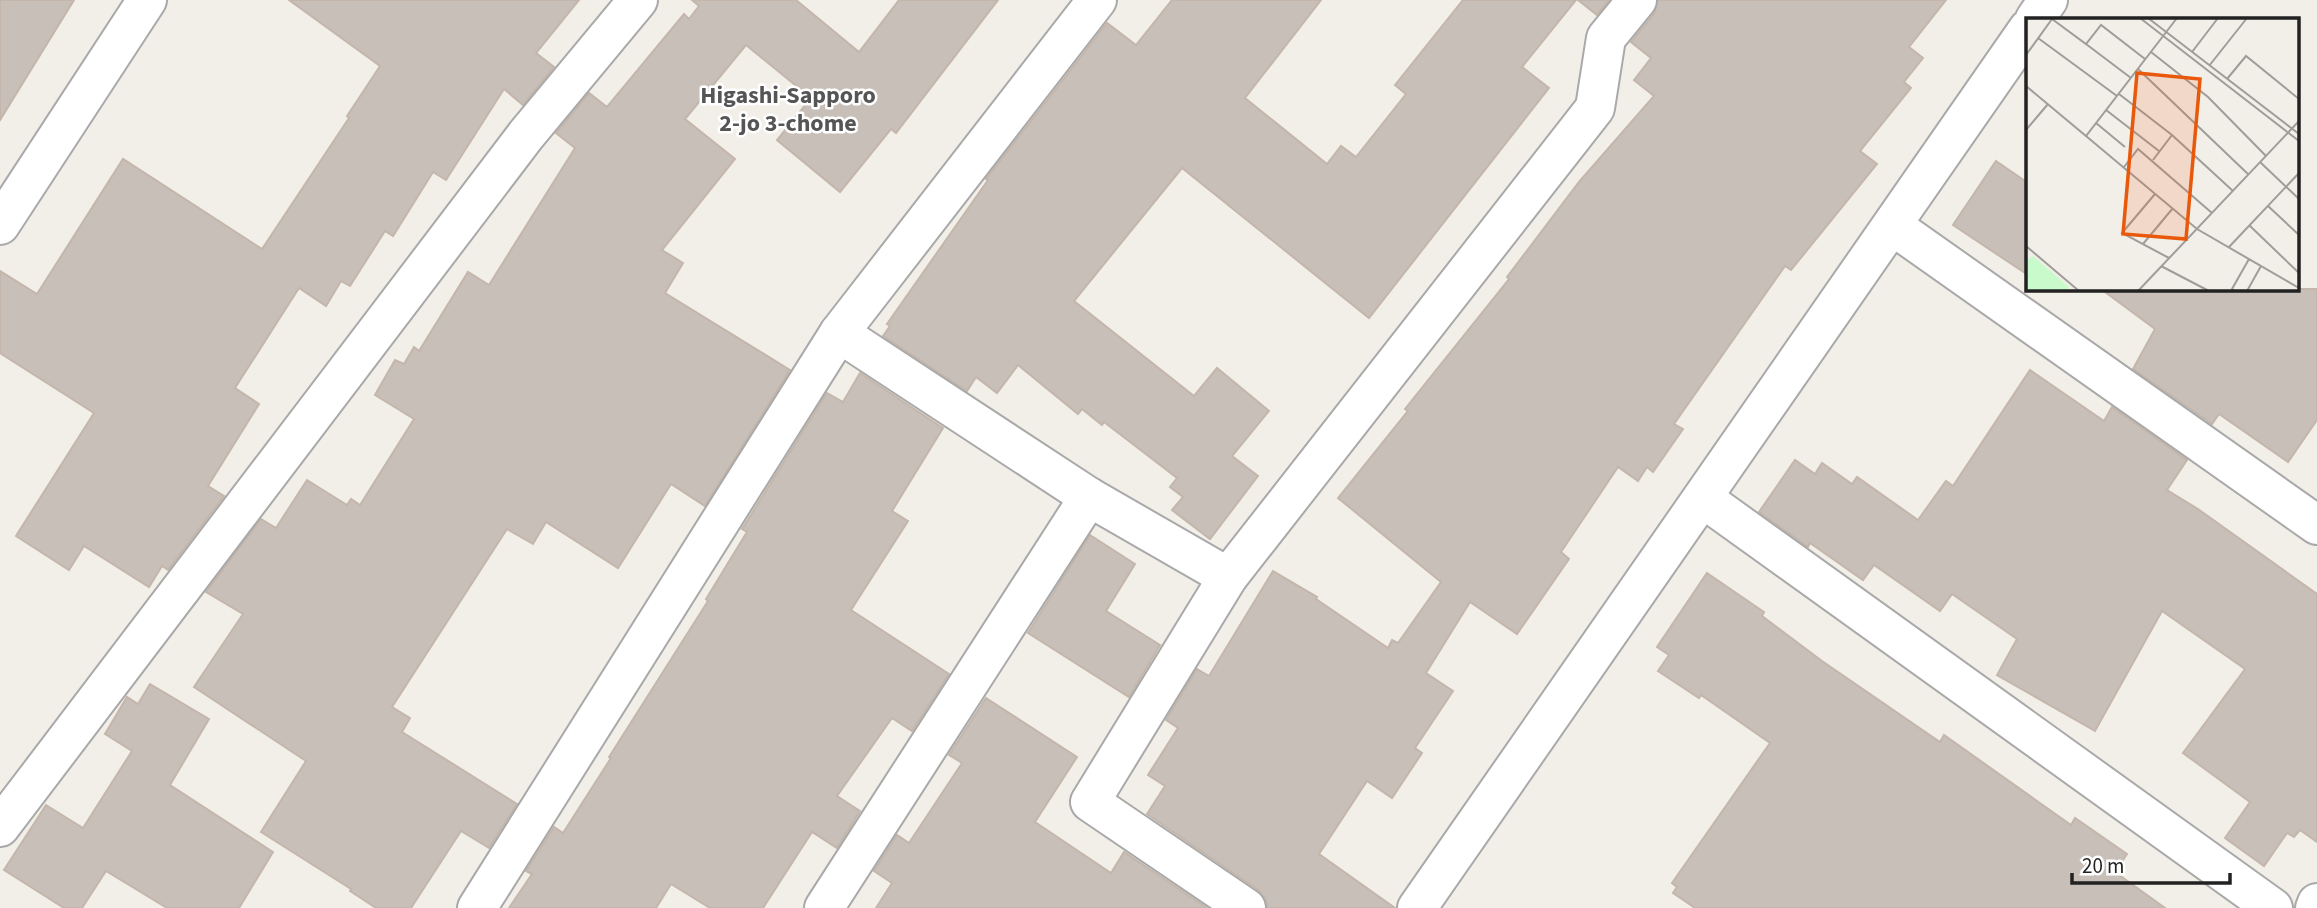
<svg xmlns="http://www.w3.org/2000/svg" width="2317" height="908" font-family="'Source Sans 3',sans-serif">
  <rect width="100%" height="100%" fill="#f2efe9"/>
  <!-- building -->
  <g fill="#c7bfb8" stroke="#c4b6ab" stroke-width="2">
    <polygon points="0,0 74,0 0,120"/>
    <polygon points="289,0 579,0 536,53 554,67 523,105 504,89 446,180 433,172 393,236 385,231 350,286 341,281 326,306 299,288 235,388 259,404 208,486 224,496 168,570 162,566 149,587 84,546 69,570 16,536 94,413 0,353 0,271 37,294 123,159 262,249 349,118 347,116 380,66"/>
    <polygon points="692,0 796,0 859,52 899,0 998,0 896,133 891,129 840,192 777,140 811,98 746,45 685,119 735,159 662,250 683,263 665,293 790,370 705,506 671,484 618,568 546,522 533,544 507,529 392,707 410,718 402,732 517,804 489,848 461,831 411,908 376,908 350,891 351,889 261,832 306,761 194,687 243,614 206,592 261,519 276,528 307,480 347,505 351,499 360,505 414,419 375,395 395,360 404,364 414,347 419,351 468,272 489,285 575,148 556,133 589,93 607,107 684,14 689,19 699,6"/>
    <polygon points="1172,0 1321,0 1245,98 1327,164 1341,146 1356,157 1406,94 1395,85 1463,0 1576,0 1522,67 1549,88 1369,318 1182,168 1074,301 1194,396 1217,368 1269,411 1232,456 1258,476 1210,539 1172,510 1183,497 1170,487 1177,478 1104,422 1102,425 1082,409 1078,414 1018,365 997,393 976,377 967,391 883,336 890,326 887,324 988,180 986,179 1107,23 1136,45"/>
    <polygon points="1578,0 1609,0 1597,15"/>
    <polygon points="1658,0 1946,0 1909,47 1923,58 1904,82 1911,88 1860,151 1877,164 1791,270 1785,266 1674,424 1683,429 1653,472 1647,467 1638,481 1618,467 1561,552 1569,559 1517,634 1470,602 1426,673 1453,691 1415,748 1422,753 1392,798 1367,781 1319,854 1395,908 1268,908 1265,898 1258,890 1147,814 1165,786 1148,775 1178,728 1166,720 1197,669 1209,676 1273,571 1317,597 1316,599 1388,648 1392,640 1398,643 1441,582 1338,498 1408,411 1405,409 1509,279 1507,277 1579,182 1654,96 1634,80 1651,58 1631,42 1654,14"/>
    <polygon points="1996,161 2028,183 2028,275 1953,225"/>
    <polygon points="2101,289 2317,289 2317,420 2288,462 2219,414 2212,424 2133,369 2155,329"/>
    <polygon points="2030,370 2104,421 2112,407 2187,460 2167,490 2198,509 2317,594 2317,842 2300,830 2294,837 2287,833 2264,866 2225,838 2250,802 2183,753 2245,669 2162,611 2095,731 1997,675 2017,639 1952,594 1940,611 1874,565 1863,580 1810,543 1808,547 1759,512 1795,460 1815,474 1822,463 1852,484 1857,477 1918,520 1946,481 1953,486"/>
    <polygon points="860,373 943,428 892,511 908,521 851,610 949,674 912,731 892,718 837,796 860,811 837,848 812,832 763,908 710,908 671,884 656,908 509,908 532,874 526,871 554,827 563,833 611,758 609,757 708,601 706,599 747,532 742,529 827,393 843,402"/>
    <polygon points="1090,535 1135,564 1106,611 1160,645 1129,697 1028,633"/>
    <polygon points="1707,573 1764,612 1762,616 1822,661 1940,742 1944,735 2071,825 2075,818 2127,854 2115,872 2165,908 1695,908 1673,893 1677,887 1672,883 1770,743 1701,695 1699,698 1658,671 1669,655 1657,647"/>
    <polygon points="150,684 209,719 170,785 273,852 239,908 167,908 106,871 82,908 64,908 4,870 46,805 83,828 132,751 105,734 127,697 138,704"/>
    <polygon points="986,698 1077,757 1035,822 1111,873 1124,852 1207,908 876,908 892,883 874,871 897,835 909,843 962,763 949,755"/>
  </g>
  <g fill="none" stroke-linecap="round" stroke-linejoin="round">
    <defs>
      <g id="minor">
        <polyline points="2035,19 2048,0"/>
        <polyline points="0,225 147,0"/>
        <polyline points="1893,226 2317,525"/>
        <polyline points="839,333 1089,497 1228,577"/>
        <polyline points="1704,499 2273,908"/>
        <polyline points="0,827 526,135 638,0"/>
        <polyline points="477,908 839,333 1097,0"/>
        <polyline points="824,908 1089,497"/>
        <polyline points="1246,908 1090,802 1228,577 1595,108 1606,38 1637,0"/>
        <polyline points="1417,908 2028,29"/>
        <polyline points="2315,908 2317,903"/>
      </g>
    </defs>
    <!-- minor casing -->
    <use href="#minor" stroke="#a9a9a9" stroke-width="42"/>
    <!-- minor -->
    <use href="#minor" stroke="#fff" stroke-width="38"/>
  </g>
  <g text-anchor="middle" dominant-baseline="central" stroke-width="5" stroke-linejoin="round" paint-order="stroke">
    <!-- neighbourhood labels -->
    <g font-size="24" font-weight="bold" fill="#555" stroke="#fff">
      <text x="788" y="95">Higashi-Sapporo<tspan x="788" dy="28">2-jo 3-chome</tspan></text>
    </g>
  </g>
  <!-- overview -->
  <g transform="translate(2026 18)">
    <rect width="273" height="273" fill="#f2efe9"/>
    <path d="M7,238L43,269L42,273H0V243Z" fill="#c8facc"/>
    <path fill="none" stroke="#9f9d99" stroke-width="2" d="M114,0L273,123M122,0L273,116M26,1L60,26L75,7L119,41M12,20L91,78M60,26L105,60M125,34L182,79L240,138M166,34L192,0M0,37L26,1M183,48L221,0M112,51L223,157M201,61L220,38L273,81M0,68L60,118L151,0M93,76L146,117L207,173M80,92L133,133M70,105L99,129M0,112L22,86M60,118L171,211L273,270M127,142L146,117M234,144L273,181M98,149L112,131L186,195M129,176L96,215L143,240M242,188L273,217M223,207L273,255M117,226L147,190M0,228L53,273M203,229L273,155M135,248L183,273M112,273L273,103M209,273L206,271L223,241M221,273L235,248"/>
    <path fill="#e8590c" fill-opacity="0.15" stroke="#e8590c" stroke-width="3.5" d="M111,55L174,61L160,221L97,216Z"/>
    <rect width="273" height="273" fill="none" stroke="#222" stroke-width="3.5"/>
  </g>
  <!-- scale -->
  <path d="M2072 873v10h158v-10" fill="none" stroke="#222222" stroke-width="3.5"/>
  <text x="2082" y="873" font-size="21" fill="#222222" stroke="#ffffff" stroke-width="5" paint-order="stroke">20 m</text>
</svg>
